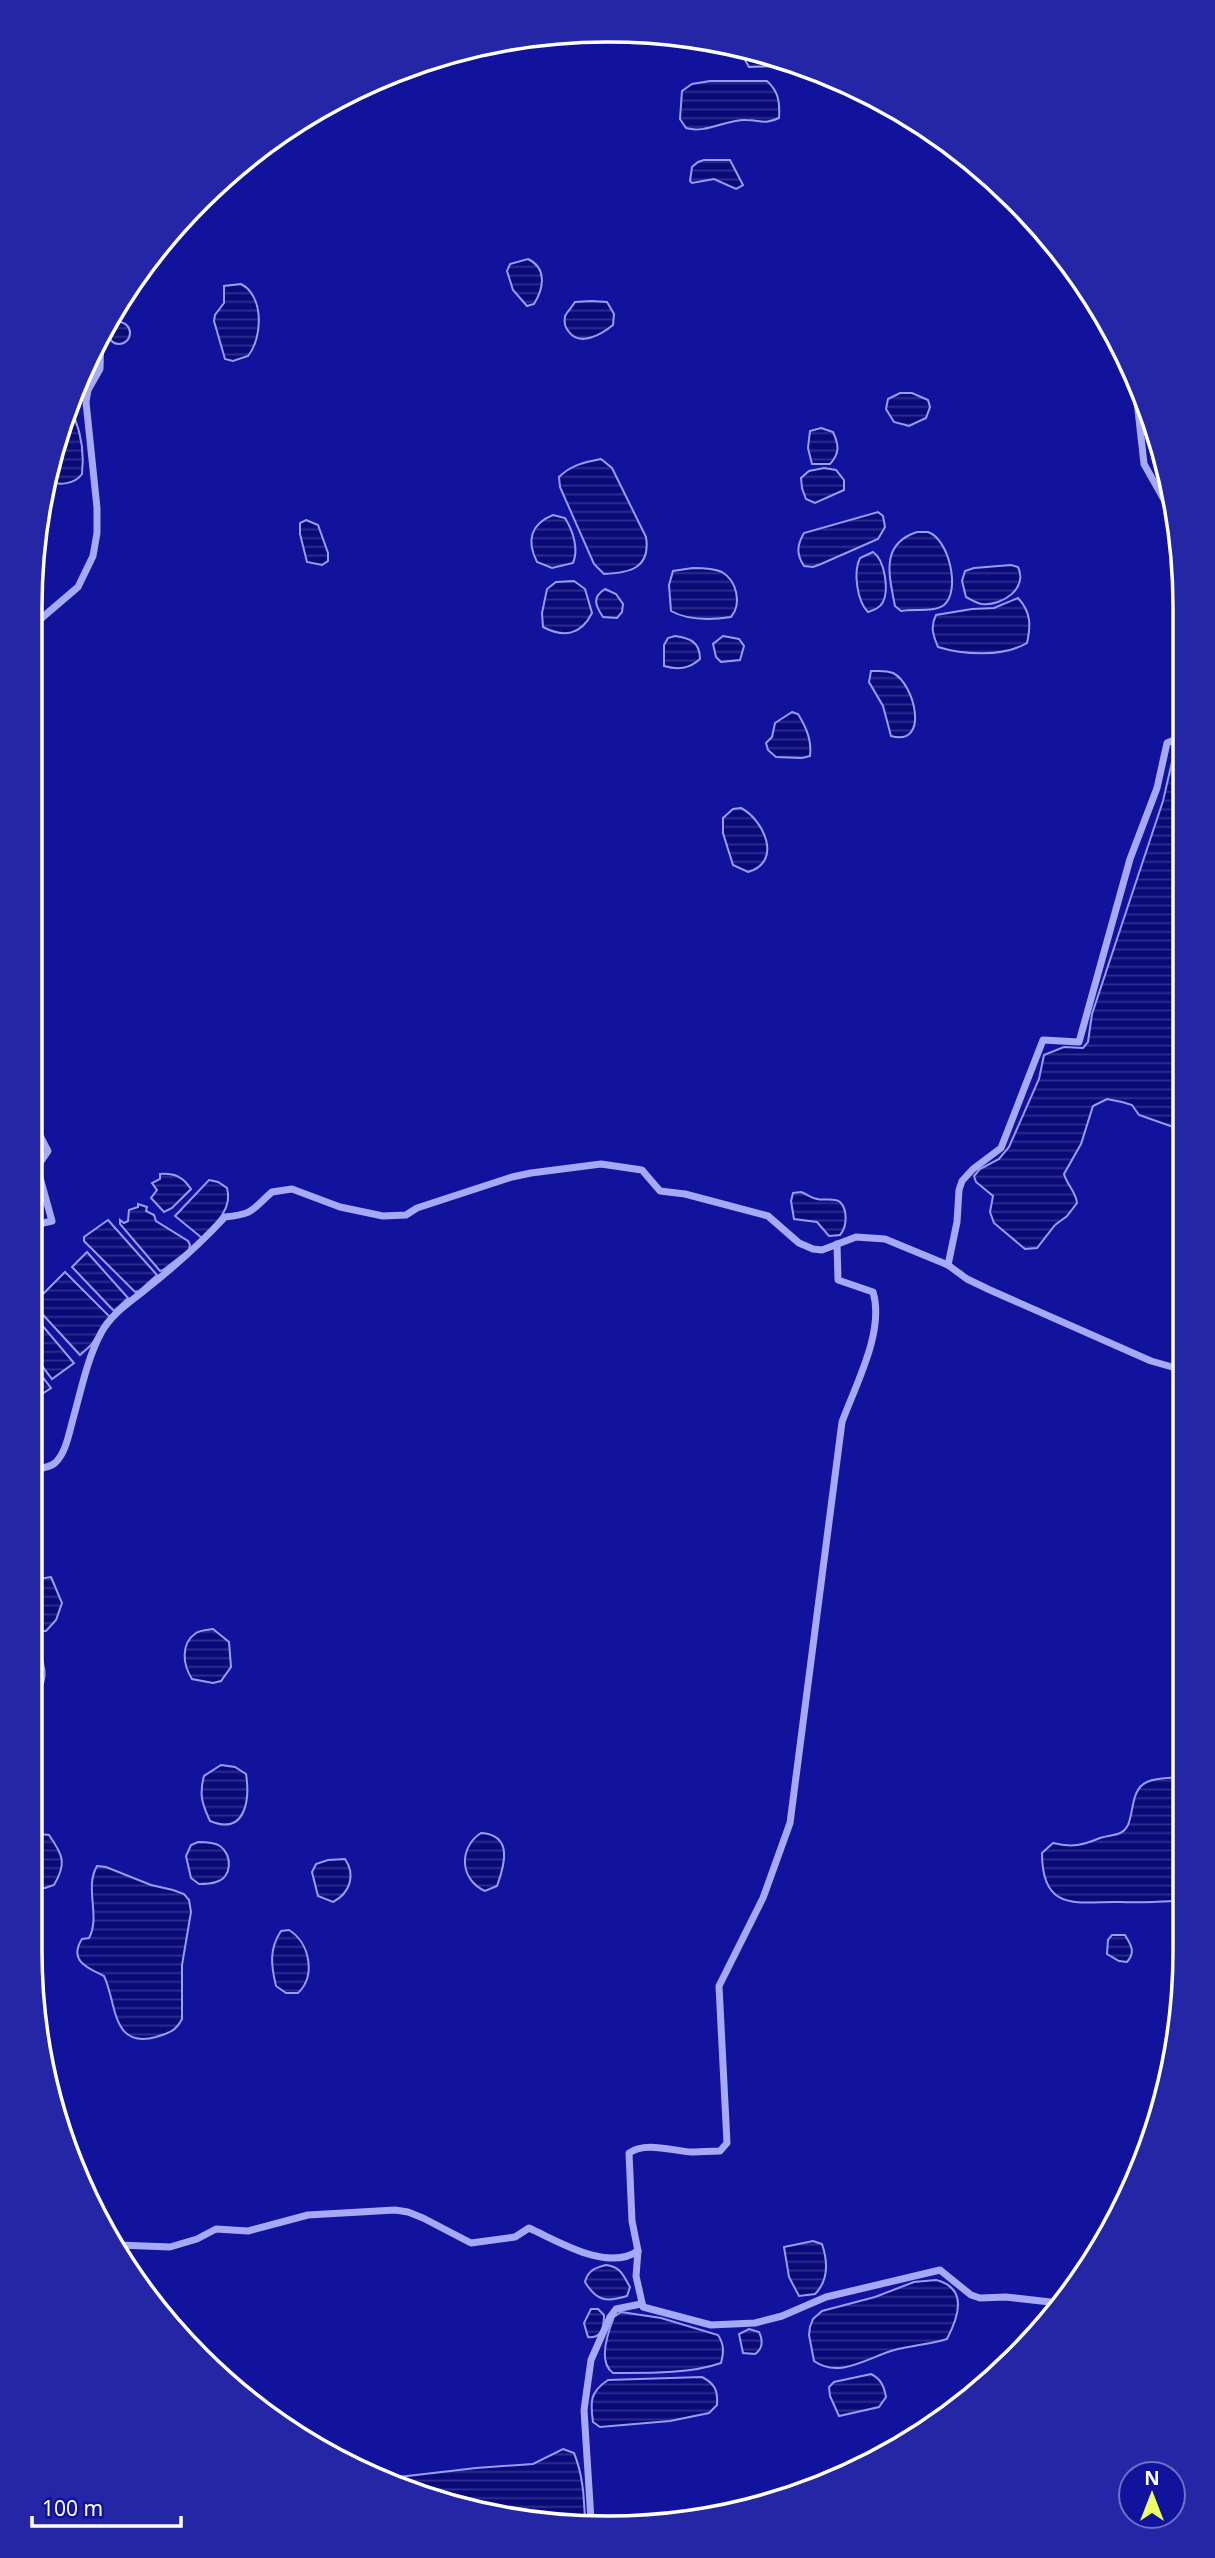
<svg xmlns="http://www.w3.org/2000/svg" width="1215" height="2558" font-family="'Noto Sans',sans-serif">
  <defs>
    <pattern id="water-rules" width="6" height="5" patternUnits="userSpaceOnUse" patternTransform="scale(1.75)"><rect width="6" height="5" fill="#0a0b79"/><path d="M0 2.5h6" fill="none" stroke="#2f308d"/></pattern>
  </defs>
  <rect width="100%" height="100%" fill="#11139d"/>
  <!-- water -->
  <g fill="url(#water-rules)" stroke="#989cf8" stroke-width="2">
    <polygon points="745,48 787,61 780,66 749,67 744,58"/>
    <path d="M710,81H767C779,92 780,103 779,118C763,125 761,120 746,120C726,119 706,134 686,128L680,119L682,91L692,84Z"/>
    <polygon points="704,160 730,160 743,185 736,189 714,179 692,183 690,181 692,167 698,162"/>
    <path d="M528,259C547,268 544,288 534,304L527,306L513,290L507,271L510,264Z"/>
    <path d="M241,284C264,296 263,337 248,356L233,361L225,359L214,321L215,315L224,303V286Z"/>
    <path d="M591,301L607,302L614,314L613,325C602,334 580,347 569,332C565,328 564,322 565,316C567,312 572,307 575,302Z"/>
    <circle cx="119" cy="333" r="11"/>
    <polygon points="900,393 912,393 928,400 930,407 926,418 909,426 894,422 886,409 888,399"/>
    <path d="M65,416L75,419C82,437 84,456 82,474C75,484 59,486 48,481L47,475Z"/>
    <path d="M821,428L833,432C839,445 840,453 830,464H812L808,448L810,431Z"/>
    <path d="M601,459L612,468L646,537C651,568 630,573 604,574L594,564L560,487L559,477C571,465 585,462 601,459Z"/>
    <polygon points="824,468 836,470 844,480 844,490 815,503 806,499 802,488 801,478 809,471"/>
    <path d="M878,512L883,516L885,527L878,539L821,564L813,567L804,566C796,554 797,545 804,533Z"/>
    <path d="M553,515L565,518C573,531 579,549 573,563L552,568L537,562C526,540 531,524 553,515Z"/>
    <polygon points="306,520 318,525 328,553 328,561 322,565 307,562 300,534 300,523"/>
    <path d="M917,532C919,532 927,532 928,532C949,539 961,591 944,605C934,613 914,608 901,611L895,606C889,575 880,544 917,532Z"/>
    <path d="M873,552C885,560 889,590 883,602C880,608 874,610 868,612C857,601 853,572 860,558Z"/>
    <path d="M1011,565L1018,567C1028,588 1003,606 982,604C976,603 972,600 966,597L962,581L965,571L974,568Z"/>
    <path d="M693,568C703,568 713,568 722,572C737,581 742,604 731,617C711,620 689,621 671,611L669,585L673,571Z"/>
    <path d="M574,581L585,589L592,613C581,635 564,638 543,627L542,613L547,589L556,582Z"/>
    <path d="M605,589L616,594L623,604L622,612L617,618L603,617C595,605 592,597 605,589Z"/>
    <path d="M1018,598C1031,612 1031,625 1027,643C1003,657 964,655 938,647C933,635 930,627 936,615L972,609L994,608Z"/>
    <path d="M675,636C690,638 700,642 700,659C689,669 678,670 664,666V645L668,638Z"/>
    <polygon points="723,636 739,639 744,646 740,660 721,662 716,657 713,644"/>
    <path d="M871,671C878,671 886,670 893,673C915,684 930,747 891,736L883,706L869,682Z"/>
    <path d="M792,712L798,714C806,727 812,740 810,756L802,758L776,757L768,750L766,743L772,737L775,723Z"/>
    <path d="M1175,749L1181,750L1182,1130L1139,1115L1132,1105L1122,1102L1107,1099L1093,1106L1081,1144L1064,1174C1067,1185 1076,1192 1077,1203L1067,1216L1055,1225L1037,1248L1025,1249L994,1223L990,1212L993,1196L976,1182L974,1176L980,1169L999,1159L1009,1147L1039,1079L1044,1055L1064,1047L1083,1048L1088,1042L1092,1014L1163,801Z"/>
    <polygon points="30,803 37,805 37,832 30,834"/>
    <path d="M741,808C764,820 783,862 748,872L733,865L723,833V818L733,809Z"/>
    <path d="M160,1174C175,1173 183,1177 191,1189L172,1208L164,1212L151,1198L157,1190L152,1183L160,1179Z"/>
    <path d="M209,1180L218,1182L227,1188C233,1208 216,1224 202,1238L175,1216Z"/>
    <path d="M801,1192C807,1194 811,1198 817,1199C824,1201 834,1197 840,1202C848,1210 847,1227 840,1235L829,1236L817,1222L794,1219L791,1201L793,1193Z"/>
    <polygon points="138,1204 147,1207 146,1211 154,1215 156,1221 188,1241 190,1245 189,1250 163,1270 160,1271 120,1224 120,1220 124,1223 128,1221 129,1210 138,1207"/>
    <polygon points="108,1220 157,1275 139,1291 135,1292 84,1241 84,1237"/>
    <polygon points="87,1252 128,1298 114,1311 72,1267"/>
    <polygon points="65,1272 110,1317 91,1345 80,1355 33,1304"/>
    <polygon points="30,1311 74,1363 52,1379 30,1350"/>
    <polygon points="30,1361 51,1388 30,1402"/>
    <polygon points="51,1577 62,1603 56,1620 46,1631 38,1631 30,1625 30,1580"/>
    <path d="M213,1629L229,1642L231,1667L221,1681L213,1683L192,1679C183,1665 180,1644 196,1633C200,1630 208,1630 213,1629Z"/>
    <path d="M30,1643C45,1652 53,1688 31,1694Z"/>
    <path d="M221,1765L235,1767L246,1774C250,1799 246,1836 210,1821C202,1804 199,1794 204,1776Z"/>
    <path d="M1185,1777V1825L1176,1835L1178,1850L1185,1861V1898L1176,1901C1157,1902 1139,1903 1120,1902C1079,1901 1042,1914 1042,1853L1053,1843C1072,1848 1083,1845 1100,1838C1111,1834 1122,1837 1128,1825C1134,1811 1131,1789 1147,1782C1157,1777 1174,1778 1185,1777Z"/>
    <path d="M30,1833L49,1835C63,1855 67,1863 54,1885L45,1888H30Z"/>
    <path d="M481,1833C513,1835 505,1864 497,1886L485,1891C460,1880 458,1848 481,1833Z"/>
    <path d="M198,1842C205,1842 214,1842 220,1846C233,1855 232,1878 216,1882C211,1884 204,1884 199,1884L191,1878L186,1856L191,1845Z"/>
    <path d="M345,1859C356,1875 350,1893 333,1902L318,1896L312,1872L316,1864L328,1860Z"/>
    <path d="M97,1866L106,1867L151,1885L173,1890L184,1894L189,1900L191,1912L182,1965V2019C176,2031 169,2033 156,2037C111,2049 117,2003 104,1976C88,1968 68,1961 82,1939L89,1938C101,1916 84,1888 97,1866Z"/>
    <path d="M289,1930C310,1943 316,1976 298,1993H286L276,1986C271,1965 269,1949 281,1931Z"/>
    <path d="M1112,1935H1125C1131,1945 1136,1952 1127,1962L1119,1961L1107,1954L1108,1940Z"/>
    <path d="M813,2241L822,2244C828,2262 828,2281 815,2294L799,2296L789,2277L784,2247Z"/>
    <path d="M606,2265C621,2267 623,2275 630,2287L627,2296C607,2302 597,2302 585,2282C588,2270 595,2268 606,2265Z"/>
    <path d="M936,2280C968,2288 959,2316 947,2339C931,2344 914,2345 898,2349C871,2355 841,2380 814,2361L809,2335L810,2327L813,2319L822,2311L875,2297L914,2282Z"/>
    <path d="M591,2309H598L604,2315C604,2327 602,2339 588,2337L584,2323Z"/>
    <path d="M621,2312L661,2318L718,2335C724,2344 724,2352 721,2363C690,2374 646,2373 613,2373C597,2362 608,2332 614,2317Z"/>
    <path d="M749,2329L759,2332C763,2340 763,2349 755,2354L743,2353L739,2334Z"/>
    <path d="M871,2374C881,2379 884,2386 886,2397L879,2407L839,2416L830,2396L829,2387L834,2382Z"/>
    <path d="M702,2377C715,2384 718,2390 717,2405L709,2413L670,2421L600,2427L593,2422C590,2401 590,2392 608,2380Z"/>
    <path d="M563,2449L574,2453C583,2475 584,2497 585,2520L494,2517L395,2487V2483L399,2477L476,2468L533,2464Z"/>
  </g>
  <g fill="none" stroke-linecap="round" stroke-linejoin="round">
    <!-- minor -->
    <g stroke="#a6a9f5" stroke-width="7">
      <polyline points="1134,374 1144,464 1179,526"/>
      <polyline points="30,628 78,587 93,556 97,533 97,508 86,402 88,390 100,369 101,336"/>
      <polyline points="30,1226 52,1221 37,1167 48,1151 30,1116"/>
      <polyline points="948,1265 957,1222 959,1190 962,1181 973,1169 1001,1148 1043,1040 1079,1042 1130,859 1157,788 1167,743 1181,737"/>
      <path d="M30,1470C38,1468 48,1469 55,1463C66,1453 69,1433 73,1419C81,1391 87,1359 101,1333C111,1314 130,1302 146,1289C174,1267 201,1243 225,1217C255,1214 251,1210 272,1192L292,1189L340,1207L383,1216L406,1215L417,1208L512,1177L531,1173L601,1164L642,1170L660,1191L685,1194L768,1216L799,1243L813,1249L822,1250L856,1237L885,1239L948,1265L967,1279L990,1290L1151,1361L1183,1370"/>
      <path d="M119,2245L170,2247L197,2239L216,2229L248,2231L308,2215L395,2210L408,2212L423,2218L471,2243L515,2237L529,2228C558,2241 607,2272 638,2251L632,2221L629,2153C645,2141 673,2151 691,2152C700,2152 710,2151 720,2151L727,2143L719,1986L763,1898L790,1823L842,1422C855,1386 885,1331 873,1292L838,1280L837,1244"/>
      <polyline points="638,2251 636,2276 643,2307 711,2325 755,2323 782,2316 826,2297 940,2270 971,2295 980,2298 1006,2297 1059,2303"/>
      <polyline points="591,2520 584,2410 591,2360 610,2317 616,2309 641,2304"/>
    </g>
  </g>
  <!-- crop -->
  <path d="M0 0H1215V2558H0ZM607 42H608A565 565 0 0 1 1173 607V1951A565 565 0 0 1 608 2516H607A565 565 0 0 1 42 1951V607A565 565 0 0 1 607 42Z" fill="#2426a5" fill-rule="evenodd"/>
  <path fill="none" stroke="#fff" stroke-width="3.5" d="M607 42H608A565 565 0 0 1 1173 607V1951A565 565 0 0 1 608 2516H607A565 565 0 0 1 42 1951V607A565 565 0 0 1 607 42Z"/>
  <!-- north arrow -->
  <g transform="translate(1152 2495)"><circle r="33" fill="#11139d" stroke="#7071c4" stroke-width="2"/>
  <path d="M0-5L12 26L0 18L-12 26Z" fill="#ecff6a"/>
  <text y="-10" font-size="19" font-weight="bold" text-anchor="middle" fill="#ffffff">N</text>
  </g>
  <!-- scale -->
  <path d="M32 2516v10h149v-10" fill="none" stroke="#ffffff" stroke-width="3.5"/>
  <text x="42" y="2516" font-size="21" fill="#ffffff" stroke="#11139d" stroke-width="5" paint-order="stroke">100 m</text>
</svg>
